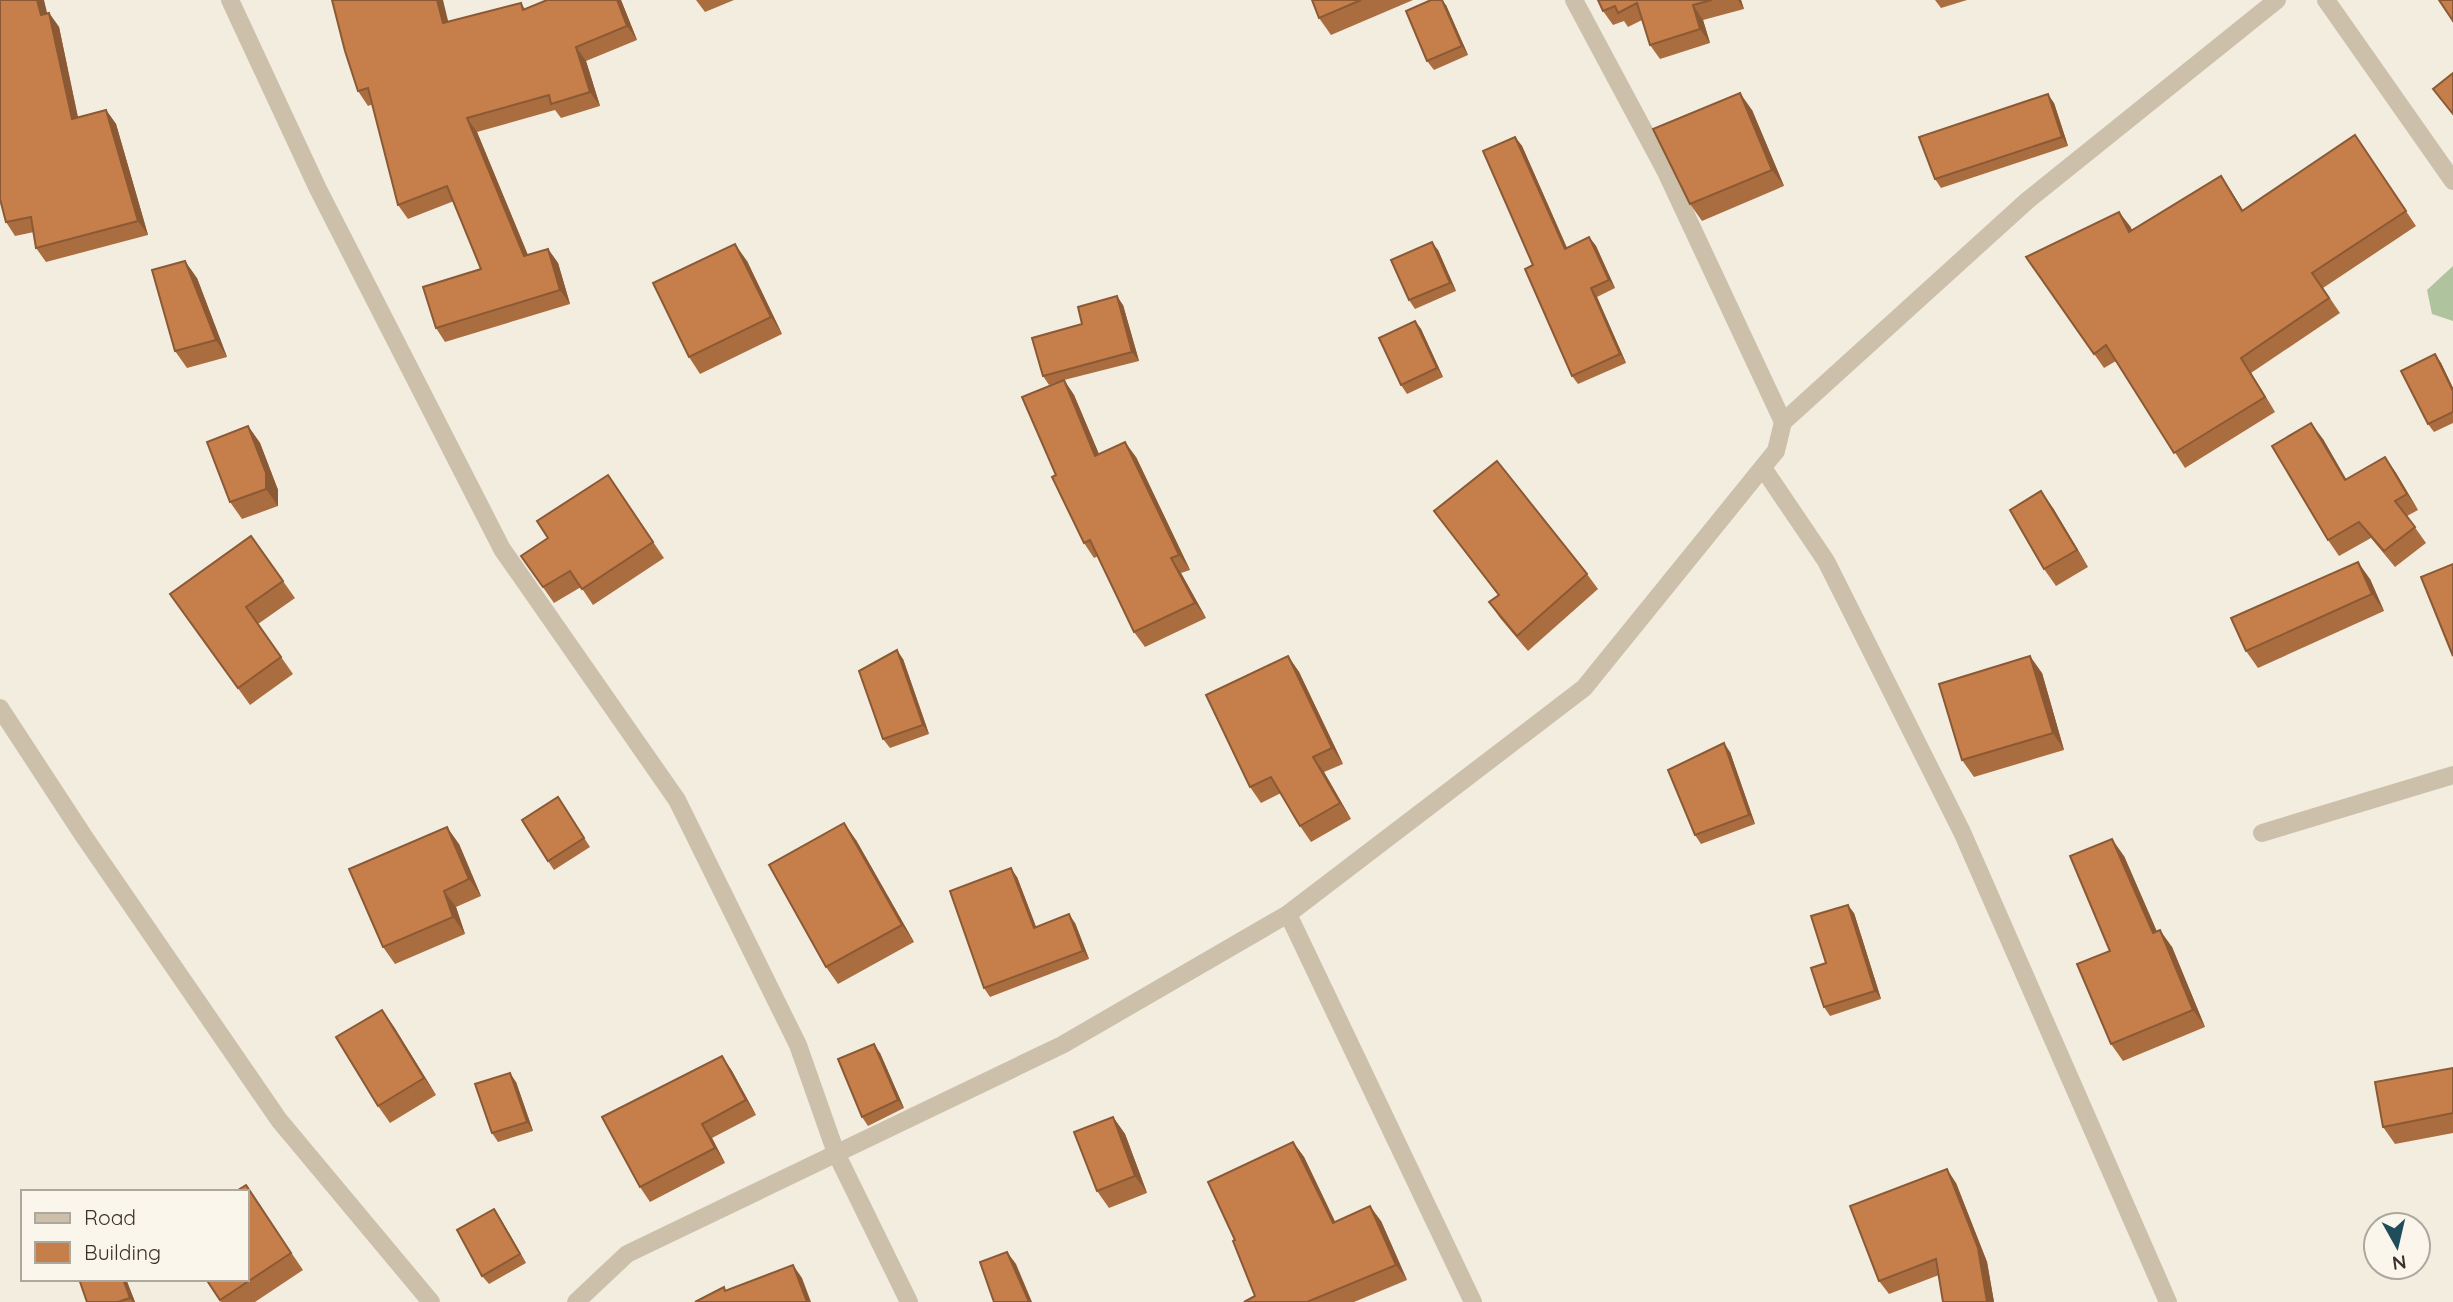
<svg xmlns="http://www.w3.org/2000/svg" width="2453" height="1302" font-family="Quicksand,sans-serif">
  <rect width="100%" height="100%" fill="#f3ede0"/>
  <!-- green -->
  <polygon fill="#b0c39f" points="2453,266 2453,321 2432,314 2427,290"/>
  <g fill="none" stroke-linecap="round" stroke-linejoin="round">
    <!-- minor -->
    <g stroke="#ccc0ab" stroke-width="18">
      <polyline points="230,0 318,189 502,549 677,800 798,1045 836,1153 909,1302"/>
      <polyline points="1574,0 1665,170 1783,422"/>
      <polyline points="2326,0 2453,181"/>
      <polyline points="1763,468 1826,561 1962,832 2168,1302"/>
      <polyline points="0,708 83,835 279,1120 431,1302"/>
      <polyline points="2262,833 2453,775"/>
      <polyline points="1288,914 1473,1302"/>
      <polyline points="576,1302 627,1254 1062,1045 1288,914 1584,688 1776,451 1783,422 2028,200 2277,0"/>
    </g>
  </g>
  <!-- wall -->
  <g fill="#aa6d40">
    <polygon points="621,0 637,40 586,61 600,106 561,118 555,110 477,132 528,255 548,249 558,263 570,304 445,342 436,328 481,269 454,201 408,219 398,205 373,104 368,106 358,91 448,22 521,3 525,9"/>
    <polygon points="696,0 734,0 705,12"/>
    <polygon points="1312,0 1413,0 1331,35 1319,18"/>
    <polygon points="1598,0 1741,0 1744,9 1703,20 1710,43 1660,59 1650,45 1642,20 1628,27 1624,21 1613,25 1603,11"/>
    <polygon points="1935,0 1967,0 1941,8"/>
    <polygon points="1446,5 1468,55 1434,70 1427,61"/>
    <polygon points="49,13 59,27 78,117 106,110 116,124 148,235 46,262 36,248 34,232 15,236 6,222 47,14"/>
    <polygon points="2054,103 2068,146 1941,188 1935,179"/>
    <polygon points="1752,110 1784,186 1702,221 1690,204"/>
    <polygon points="2355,135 2416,226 2323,288 2340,313 2251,373 2275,412 2185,468 2116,361 2104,368 2026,257 2130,226 2132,230 2231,191 2243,210"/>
    <polygon points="1515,137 1522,146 1567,248 1589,237 1596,246 1615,288 1597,297 1626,363 1578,384 1572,376 1533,265"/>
    <polygon points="1438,250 1456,291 1415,309 1409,300"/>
    <polygon points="747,261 782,334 700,374 689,357"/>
    <polygon points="197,278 227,357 187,368 175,351"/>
    <polygon points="1123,305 1139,361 1064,380 1074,395 1099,454 1136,457 1190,570 1181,573 1206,618 1145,647 1134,632 1098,556 1094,558 1084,543 1056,475 1059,382 1049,385 1043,376 1082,324"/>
    <polygon points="1415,321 1421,329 1443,377 1407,394 1401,385"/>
    <polygon points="2435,354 2441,363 2453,388 2453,423 2434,432 2428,424"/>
    <polygon points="248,426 260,443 278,490 278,506 242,519 230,502"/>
    <polygon points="2323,439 2346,480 2385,457 2396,473 2418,510 2407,516 2426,543 2395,567 2371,538 2339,556 2328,540"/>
    <polygon points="608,475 664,558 593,605 581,587 554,603 521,556 548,538"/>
    <polygon points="2053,508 2088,567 2056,586 2044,569"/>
    <polygon points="1434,511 1587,574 1598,589 1528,651 1500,618 1489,602 1498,595"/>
    <polygon points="251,536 295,598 258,624 293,674 250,705 170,594"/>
    <polygon points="2370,579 2384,611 2258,668 2246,651"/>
    <polygon points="1288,656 1299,672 1343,764 1324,772 1351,819 1311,842 1300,826 1281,793 1261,803 1250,787"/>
    <polygon points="903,659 929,734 890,748 883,739"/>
    <polygon points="2042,673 2064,750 1974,777 1962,760"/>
    <polygon points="1730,752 1755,824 1701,844 1695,835"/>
    <polygon points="564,806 590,847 554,870 548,861"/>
    <polygon points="856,840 914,942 838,984 826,967"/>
    <polygon points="459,844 481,896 456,907 465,934 395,964 383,947"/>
    <polygon points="2124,856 2157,932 2172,947 2205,1027 2123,1061 2111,1044 2110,951"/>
    <polygon points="1017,877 1036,927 1075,923 1089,959 990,997 984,988"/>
    <polygon points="1854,913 1881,999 1830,1016 1824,1007 1826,963"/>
    <polygon points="382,1010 394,1027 436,1095 390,1123 378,1106"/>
    <polygon points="880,1053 904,1108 868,1126 862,1117"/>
    <polygon points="722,1056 732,1071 756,1115 712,1138 725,1163 650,1202 640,1187"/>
    <polygon points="2453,1068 2453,1133 2395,1144 2383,1127"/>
    <polygon points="516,1082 533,1131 498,1142 492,1133"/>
    <polygon points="1113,1117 1125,1134 1147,1193 1109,1208 1097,1191"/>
    <polygon points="1293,1142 1304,1157 1335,1222 1381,1221 1407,1280 1354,1302 1244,1302 1255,1296 1235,1240"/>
    <polygon points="1956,1183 1987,1262 1994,1302 1943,1302 1939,1275 1889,1294 1879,1281"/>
    <polygon points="257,1202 303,1270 255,1302 221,1302 206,1279"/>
    <polygon points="500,1218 526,1263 489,1284 482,1276"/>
    <polygon points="126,1279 135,1302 87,1302"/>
  </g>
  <!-- shaded-wall -->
  <g fill="#8b5934">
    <polygon points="37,0 44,0 51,29 41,15"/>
    <polygon points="437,0 443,0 452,37 443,23"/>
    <polygon points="617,0 621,0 637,40 627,26"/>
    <polygon points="1442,0 1446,5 1468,55 1462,46"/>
    <polygon points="1738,0 1741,0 1744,9"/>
    <polygon points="1693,5 1703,20 1710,43 1700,29"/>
    <polygon points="49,13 59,27 81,133 72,119"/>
    <polygon points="576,47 586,61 600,106 590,92"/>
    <polygon points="1740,93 1752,110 1784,186 1772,170"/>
    <polygon points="2048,94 2054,103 2068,146 2062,137"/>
    <polygon points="106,110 116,124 148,235 138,221"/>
    <polygon points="467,118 477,132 534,270 524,256"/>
    <polygon points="1515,137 1522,146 1571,257 1565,249"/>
    <polygon points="2221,176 2231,191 2252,226 2242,211"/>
    <polygon points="2119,212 2130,226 2140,247 2129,232"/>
    <polygon points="1589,237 1596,246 1615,288 1609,280"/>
    <polygon points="1432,242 1438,250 1456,291 1450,283"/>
    <polygon points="735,244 747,261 782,334 771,317"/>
    <polygon points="548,249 558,263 570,304 560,290"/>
    <polygon points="185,261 197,278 227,357 216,340"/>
    <polygon points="1591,288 1597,297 1626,363 1620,354"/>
    <polygon points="1117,296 1123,305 1139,361 1132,352"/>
    <polygon points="1415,321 1421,329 1443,377 1437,368"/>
    <polygon points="2435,354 2441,363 2453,388 2453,391"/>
    <polygon points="2241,358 2251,373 2275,412 2265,397"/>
    <polygon points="1064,380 1074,395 1106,471 1095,456"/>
    <polygon points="2311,423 2323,439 2356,496 2345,480"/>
    <polygon points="248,426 260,443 278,490 278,506 266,489"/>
    <polygon points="1125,442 1136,457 1190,570 1179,555"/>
    <polygon points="2385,457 2396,473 2418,510 2407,494"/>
    <polygon points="2041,491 2053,508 2088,567 2077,550"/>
    <polygon points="1171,558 1181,573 1206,618 1195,603"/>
    <polygon points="2358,562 2370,579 2384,611 2372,594"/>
    <polygon points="897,650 903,659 929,734 923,725"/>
    <polygon points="1288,656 1299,672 1343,764 1332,748"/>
    <polygon points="2030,656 2042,673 2064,750 2053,733"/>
    <polygon points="1724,743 1730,752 1755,824 1749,815"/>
    <polygon points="1313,757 1324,772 1351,819 1340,803"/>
    <polygon points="844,823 856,840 914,942 902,925"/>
    <polygon points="447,827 459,844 481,896 469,879"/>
    <polygon points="2112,839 2124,856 2165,950 2153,933"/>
    <polygon points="1011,868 1017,877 1040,937 1034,928"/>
    <polygon points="444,891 456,907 465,934 453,917"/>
    <polygon points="1848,905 1854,913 1881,999 1875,991"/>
    <polygon points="1069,914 1075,923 1089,959 1083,951"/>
    <polygon points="2160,930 2172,947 2205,1027 2193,1010"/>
    <polygon points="382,1010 394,1027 436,1095 424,1078"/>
    <polygon points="874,1044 880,1053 904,1108 898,1100"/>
    <polygon points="722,1056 732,1071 756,1115 746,1100"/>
    <polygon points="510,1073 516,1082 533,1131 527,1122"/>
    <polygon points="1113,1117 1125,1134 1147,1193 1135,1176"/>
    <polygon points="702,1124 712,1138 725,1163 715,1148"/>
    <polygon points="1293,1142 1304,1157 1343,1238 1333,1223"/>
    <polygon points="1947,1169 1956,1183 1987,1262 1994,1302 1987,1302"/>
    <polygon points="1370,1206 1381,1221 1407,1280 1396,1265"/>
    <polygon points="494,1209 500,1218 526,1263 520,1254"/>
    <polygon points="1007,1252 1016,1264 1032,1302 1029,1302"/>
    <polygon points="793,1265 802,1278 811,1302 807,1302"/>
    <polygon points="123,1279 126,1279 135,1302 133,1302 130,1298"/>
  </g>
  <!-- building -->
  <g fill="#c67f4b" stroke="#8b5934" stroke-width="2">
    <polygon points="0,0 37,0 41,15 49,13 72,119 106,110 138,221 36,248 31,217 6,222 0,199"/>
    <polygon points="332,0 437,0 443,23 521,3 523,10 547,0 617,0 627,26 576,47 590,92 551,104 549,95 467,118 524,256 548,249 560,290 436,328 423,287 481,269 447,186 398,205 368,88 358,91 345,51"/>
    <polygon points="1312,0 1361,0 1319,18"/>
    <polygon points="1431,0 1442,0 1462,46 1427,61 1406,11"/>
    <polygon points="1598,0 1712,0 1693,5 1700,29 1650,45 1637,3 1618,13 1615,6 1603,11"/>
    <polygon points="2439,0 2453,0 2453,21"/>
    <polygon points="2453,73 2453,114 2433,89"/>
    <polygon points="1740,93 1772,170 1690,204 1653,129"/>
    <polygon points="2048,94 2062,137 1935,179 1919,137"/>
    <polygon points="2355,135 2406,211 2312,273 2329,298 2241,358 2265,397 2174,453 2106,345 2094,354 2026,257 2119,212 2129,232 2221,176 2242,211"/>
    <polygon points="1515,137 1565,249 1589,237 1609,280 1591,288 1620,354 1572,376 1525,269 1533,265 1483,151"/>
    <polygon points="1432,242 1450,283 1409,300 1391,260"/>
    <polygon points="735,244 771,317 689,357 653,283"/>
    <polygon points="185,261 216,340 175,351 152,270"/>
    <polygon points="1117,296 1132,352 1043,376 1032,338 1082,324 1078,307"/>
    <polygon points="1415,321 1437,368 1401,385 1379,338"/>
    <polygon points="2435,354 2453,391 2453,412 2428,424 2401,371"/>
    <polygon points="1064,380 1095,456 1125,442 1179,555 1171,558 1195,603 1134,632 1090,540 1084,543 1052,477 1056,475 1022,397"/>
    <polygon points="2311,423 2345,480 2385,457 2407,494 2395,501 2415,527 2384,551 2359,522 2328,540 2272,446"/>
    <polygon points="248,426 266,473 266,489 230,502 207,442"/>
    <polygon points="1497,461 1587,574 1517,636 1489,602 1499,595 1434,511"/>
    <polygon points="608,475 653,542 582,589 570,571 543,587 521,556 548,538 537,521"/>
    <polygon points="2041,491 2077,550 2044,569 2010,510"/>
    <polygon points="251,536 283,581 246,607 281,657 238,688 170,594"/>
    <polygon points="2358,562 2372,594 2246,651 2231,618"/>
    <polygon points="2453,564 2453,656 2421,577"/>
    <polygon points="897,650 923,725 883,739 859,671"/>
    <polygon points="1288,656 1332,748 1313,757 1340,803 1300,826 1271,777 1250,787 1206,695"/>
    <polygon points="2030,656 2053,733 1962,760 1939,684"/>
    <polygon points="1724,743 1749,815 1695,835 1668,770"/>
    <polygon points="558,797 584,838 548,861 522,820"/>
    <polygon points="844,823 902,925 826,967 769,865"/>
    <polygon points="447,827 469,879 444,891 453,917 383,947 349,869"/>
    <polygon points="2112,839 2153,933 2160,930 2193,1010 2111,1044 2077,964 2110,951 2070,856"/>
    <polygon points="1011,868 1034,928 1069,914 1083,951 984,988 950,891"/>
    <polygon points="1848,905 1875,991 1824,1007 1811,968 1826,963 1811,916"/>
    <polygon points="382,1010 424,1078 378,1106 336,1037"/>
    <polygon points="874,1044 898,1100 862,1117 838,1059"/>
    <polygon points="722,1056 746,1100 702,1124 715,1148 640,1187 602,1117"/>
    <polygon points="2453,1068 2453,1113 2383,1127 2375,1082"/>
    <polygon points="510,1073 527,1122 492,1133 475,1084"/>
    <polygon points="1113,1117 1135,1176 1097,1191 1074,1132"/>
    <polygon points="1293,1142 1333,1223 1370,1206 1396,1265 1307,1302 1244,1302 1255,1296 1233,1241 1235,1240 1208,1182"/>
    <polygon points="1947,1169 1978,1248 1987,1302 1943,1302 1936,1259 1879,1281 1850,1206"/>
    <polygon points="246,1185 291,1253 220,1300 206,1279 247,1279 247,1192 235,1192"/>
    <polygon points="494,1209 520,1254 482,1276 457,1230"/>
    <polygon points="1007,1252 1029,1302 994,1302 980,1262"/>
    <polygon points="793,1265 807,1302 695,1302 724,1287 725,1291"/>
    <polygon points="79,1279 123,1279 130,1298 118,1302 87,1302"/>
  </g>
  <!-- legend -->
  <rect x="21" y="1190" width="228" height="91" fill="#faf6ec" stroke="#ada89e" stroke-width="2"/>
  <rect x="35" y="1213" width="35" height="10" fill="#ccc0ab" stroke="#ada89e" stroke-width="2"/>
  <text x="84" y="1225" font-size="21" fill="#39322a">Road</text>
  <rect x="35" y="1242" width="35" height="21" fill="#c67f4b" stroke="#ada89e" stroke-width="2"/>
  <text x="84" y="1260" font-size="21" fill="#39322a">Building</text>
  <!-- north arrow -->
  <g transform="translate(2397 1246) rotate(172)"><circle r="33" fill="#faf6ec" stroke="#ada89e" stroke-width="2"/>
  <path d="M0-5L12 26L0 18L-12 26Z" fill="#1f4d5c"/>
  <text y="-10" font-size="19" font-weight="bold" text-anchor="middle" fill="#39322a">N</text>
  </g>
</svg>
